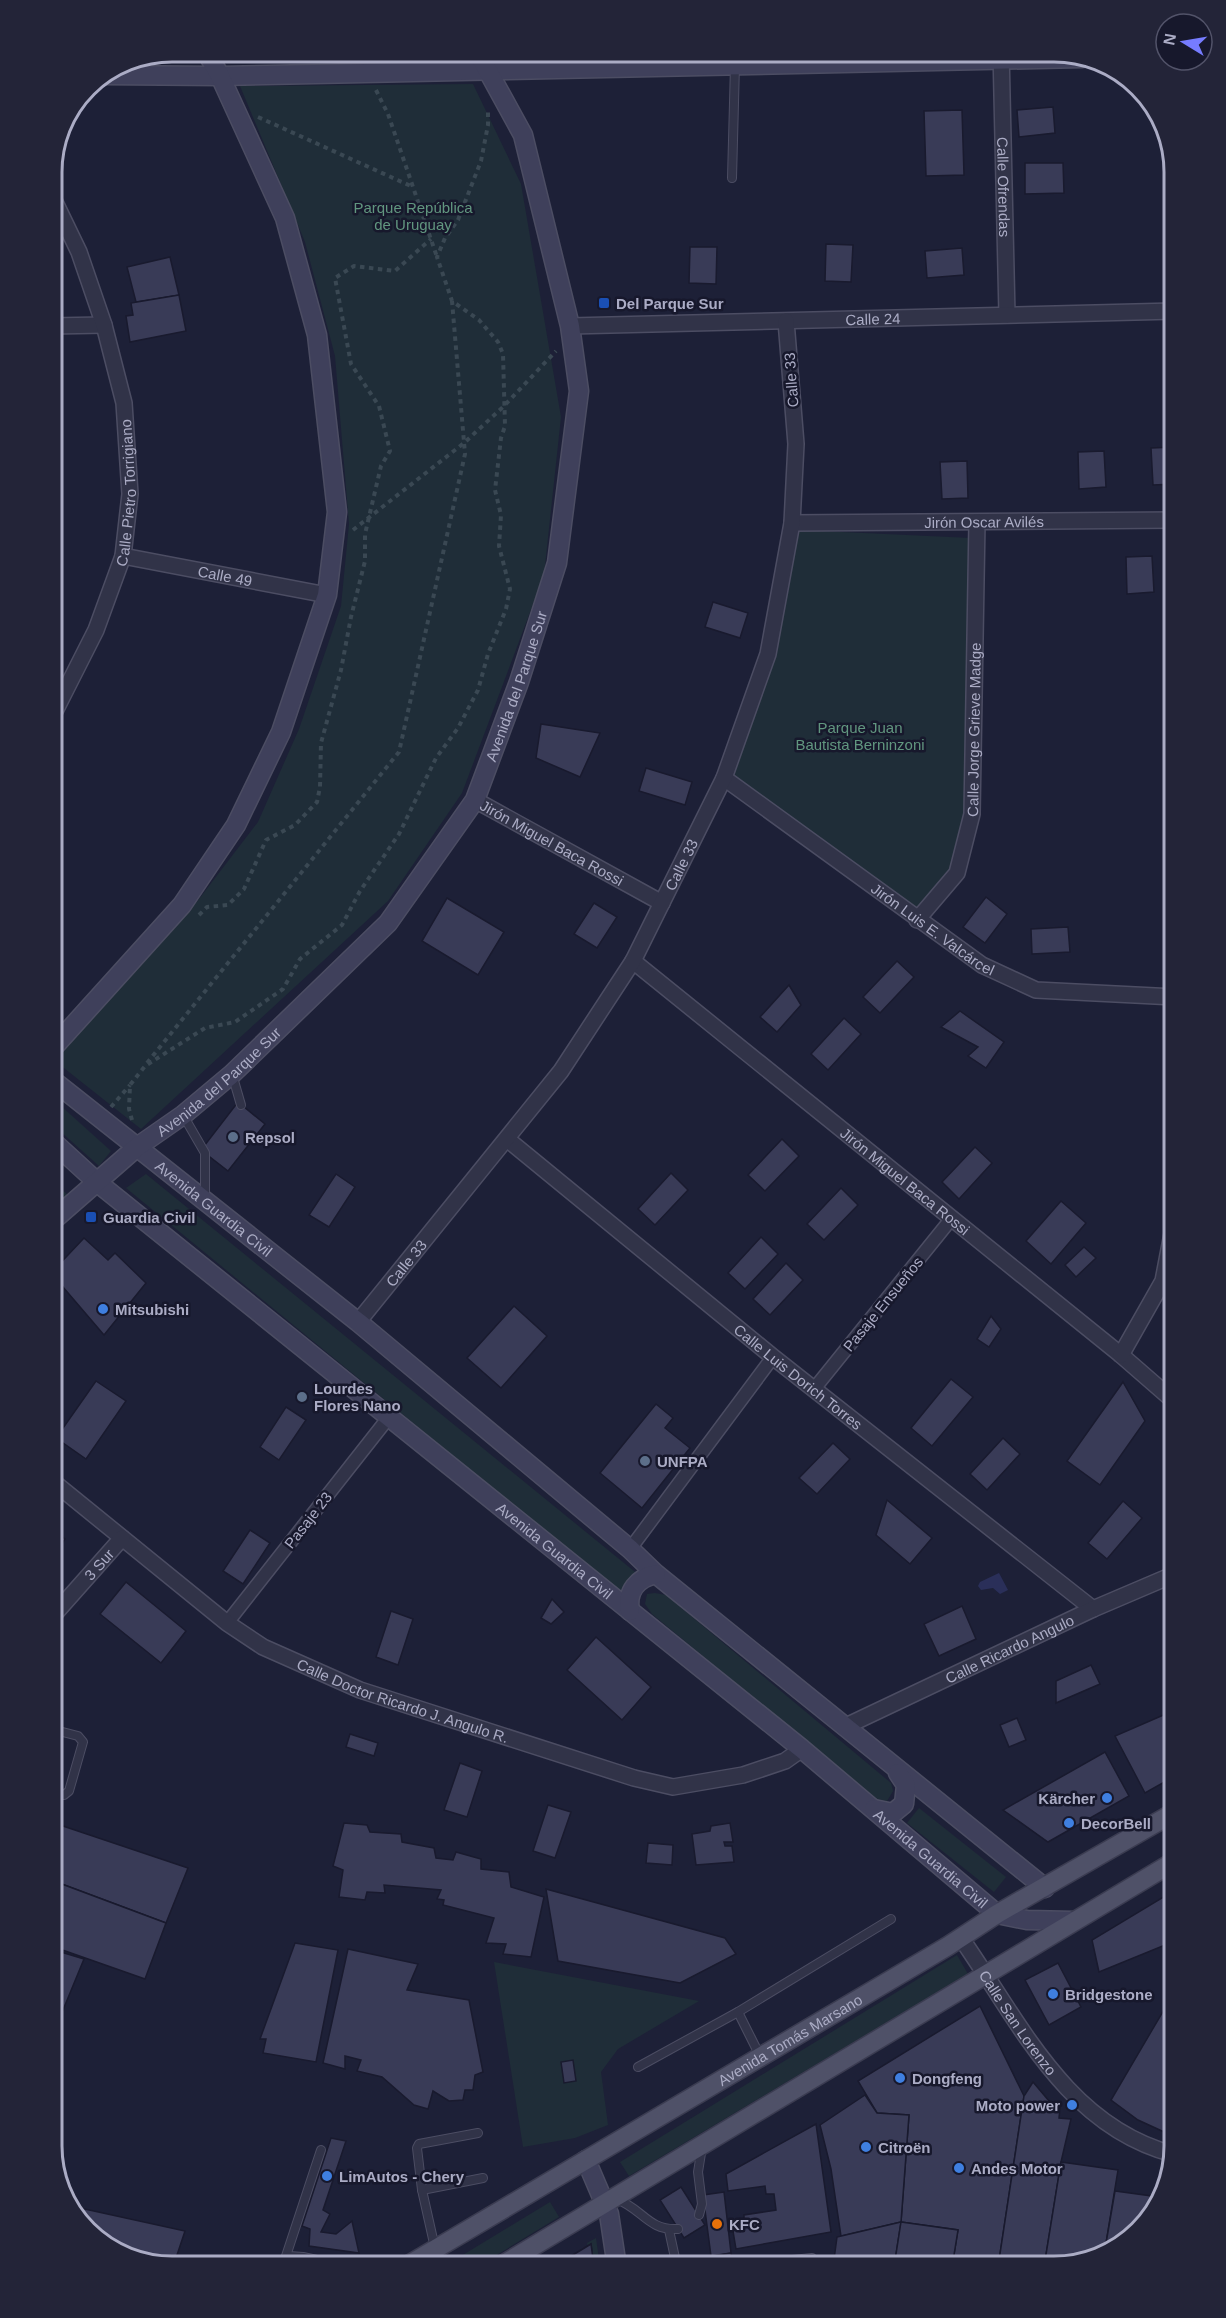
<svg xmlns="http://www.w3.org/2000/svg" width="1226" height="2318" font-family="Arial,sans-serif">
  <rect width="100%" height="100%" fill="#1d2037"/>
  <!-- green -->
  <g fill="#1f2d38">
    <polygon points="172,51 182,51 184,59 181,62 121,63 126,60"/>
    <polygon points="224,51 444,51 435,58 240,61 224,55"/>
    <polygon points="501,51 876,51 519,56 506,55"/>
    <polygon points="473,84 521,184 561,417 544,575 462,793 388,901 141,1129 55,1061 199,899 258,822 299,729 341,606 349,524 335,356 305,242 240,86"/>
    <polygon points="799,530 971,538 965,813 950,871 915,911 730,777 775,657"/>
    <polygon points="51,1097 111,1151 99,1166 51,1123"/>
    <polygon points="146,1174 640,1576 623,1595 126,1188"/>
    <polygon points="51,1180 68,1195 51,1209"/>
    <polygon points="655,1593 666,1595 891,1783 893,1791 887,1801 876,1799 652,1614 645,1604 647,1594"/>
    <polygon points="919,1808 1006,1877 994,1892 907,1823"/>
    <polygon points="957,1955 968,1974 629,2176 620,2162"/>
    <polygon points="494,1962 699,2001 618,2049 601,2072 608,2125 575,2138 523,2147"/>
    <polygon points="550,2202 559,2217 477,2267 443,2267"/>
    <polygon points="596,2238 600,2267 594,2267 587,2243"/>
  </g>
  <!-- water -->
  <polygon fill="#2a2f59" points="999,1573 1008,1590 1000,1594 993,1588 981,1590 978,1586 980,1582"/>
  <!-- building -->
  <g fill="#393b57" stroke="#191a2e" stroke-width="1.5">
    <polygon points="1053,107 1055,133 1019,137 1017,110"/>
    <polygon points="962,110 964,175 926,176 924,111"/>
    <polygon points="1025,163 1063,163 1064,193 1025,194"/>
    <polygon points="1170,239 1175,239 1175,276 1171,276"/>
    <polygon points="826,244 853,245 851,282 825,281"/>
    <polygon points="690,247 717,247 716,284 689,283"/>
    <polygon points="962,248 964,275 927,278 925,251"/>
    <polygon points="170,257 179,295 136,302 127,267"/>
    <polygon points="179,295 186,331 130,342 126,316 133,315 131,303"/>
    <polygon points="1175,447 1175,484 1153,485 1151,448"/>
    <polygon points="1104,451 1106,487 1079,489 1078,452"/>
    <polygon points="967,461 968,498 942,499 940,462"/>
    <polygon points="1152,556 1154,592 1127,594 1126,557"/>
    <polygon points="713,602 748,613 740,638 705,627"/>
    <polygon points="541,724 600,733 580,777 536,758"/>
    <polygon points="646,768 692,782 685,805 639,791"/>
    <polygon points="986,897 1007,914 985,943 963,927"/>
    <polygon points="447,898 504,932 478,975 422,941"/>
    <polygon points="594,903 617,917 597,948 574,934"/>
    <polygon points="1068,927 1070,952 1032,954 1031,929"/>
    <polygon points="897,961 914,977 880,1013 863,997"/>
    <polygon points="789,985 801,1005 777,1032 760,1017"/>
    <polygon points="960,1011 1004,1042 986,1068 968,1056 978,1047 941,1027"/>
    <polygon points="844,1018 861,1034 828,1070 811,1054"/>
    <polygon points="238,1102 265,1124 228,1171 201,1150"/>
    <polygon points="782,1139 799,1156 765,1191 748,1175"/>
    <polygon points="975,1147 992,1163 959,1199 942,1182"/>
    <polygon points="671,1173 688,1190 655,1225 638,1209"/>
    <polygon points="336,1174 355,1187 329,1227 309,1215"/>
    <polygon points="841,1188 858,1205 824,1240 807,1224"/>
    <polygon points="1061,1201 1086,1223 1051,1264 1026,1241"/>
    <polygon points="761,1237 778,1254 745,1289 728,1273"/>
    <polygon points="84,1238 108,1260 115,1253 146,1283 104,1335 51,1273"/>
    <polygon points="1084,1247 1096,1258 1076,1277 1065,1265"/>
    <polygon points="786,1263 803,1280 770,1315 753,1299"/>
    <polygon points="514,1306 547,1336 501,1388 467,1358"/>
    <polygon points="991,1316 1001,1329 989,1347 977,1339"/>
    <polygon points="951,1379 973,1397 932,1446 911,1428"/>
    <polygon points="96,1381 126,1401 86,1459 56,1438"/>
    <polygon points="1123,1382 1145,1421 1100,1485 1067,1461"/>
    <polygon points="656,1404 673,1418 665,1428 690,1448 642,1508 600,1473"/>
    <polygon points="286,1407 306,1420 279,1460 260,1447"/>
    <polygon points="1003,1438 1020,1454 987,1490 970,1474"/>
    <polygon points="833,1443 850,1459 817,1494 799,1478"/>
    <polygon points="887,1500 932,1538 910,1564 876,1535"/>
    <polygon points="1123,1501 1142,1518 1107,1559 1088,1543"/>
    <polygon points="51,1529 65,1539 51,1561"/>
    <polygon points="250,1530 270,1543 243,1584 223,1571"/>
    <polygon points="126,1582 186,1631 161,1663 100,1614"/>
    <polygon points="552,1599 564,1612 551,1624 541,1618"/>
    <polygon points="962,1606 976,1639 939,1656 924,1624"/>
    <polygon points="391,1611 413,1619 398,1665 376,1657"/>
    <polygon points="596,1637 651,1687 622,1720 567,1670"/>
    <polygon points="1091,1665 1100,1684 1056,1703 1056,1681"/>
    <polygon points="1175,1710 1175,1776 1145,1793 1115,1736"/>
    <polygon points="1017,1718 1026,1740 1009,1747 1000,1725"/>
    <polygon points="350,1734 378,1743 374,1756 346,1747"/>
    <polygon points="1105,1752 1129,1796 1048,1842 1003,1810"/>
    <polygon points="460,1763 482,1771 467,1817 444,1810"/>
    <polygon points="548,1805 571,1812 555,1858 533,1851"/>
    <polygon points="51,1822 188,1868 166,1923 51,1880"/>
    <polygon points="344,1823 367,1825 370,1832 401,1834 402,1842 434,1848 436,1858 453,1860 456,1852 481,1859 481,1869 509,1872 511,1887 544,1897 531,1957 503,1954 506,1944 486,1943 494,1918 443,1905 444,1900 437,1899 441,1890 384,1885 385,1893 367,1892 365,1900 339,1897 343,1870 333,1866"/>
    <polygon points="730,1823 733,1842 724,1842 725,1846 732,1846 734,1862 696,1865 692,1834 710,1831 711,1826"/>
    <polygon points="648,1843 673,1845 672,1865 646,1863"/>
    <polygon points="51,1880 166,1923 145,1979 51,1946"/>
    <polygon points="546,1889 725,1938 736,1954 680,1983 558,1961"/>
    <polygon points="1175,1890 1175,1941 1099,1972 1092,1940"/>
    <polygon points="295,1943 338,1950 316,2062 263,2053 266,2039 260,2039"/>
    <polygon points="51,1949 84,1959 63,2010 51,2006"/>
    <polygon points="348,1949 418,1964 407,1990 469,2000 483,2072 475,2075 473,2090 465,2090 463,2100 449,2101 433,2091 428,2109 414,2105 382,2077 357,2071 361,2060 345,2056 345,2069 323,2063"/>
    <polygon points="1058,1963 1081,2007 1049,2025 1025,1980"/>
    <polygon points="1175,1991 1175,2137 1138,2120 1111,2100"/>
    <polygon points="980,2006 1024,2096 998,2267 952,2267 958,2230 901,2222 909,2115 877,2113 858,2081"/>
    <polygon points="573,2060 576,2081 564,2083 561,2062"/>
    <polygon points="1033,2082 1049,2101 1060,2108 1059,2118 1071,2119 1061,2162 1044,2267 998,2267 1024,2096"/>
    <polygon points="865,2095 877,2113 909,2115 901,2222 841,2236 831,2169 820,2125"/>
    <polygon points="816,2124 831,2232 736,2249 732,2225 744,2221 744,2215 776,2210 774,2194 766,2194 765,2186 728,2191 726,2174"/>
    <polygon points="331,2138 346,2141 323,2210 330,2214 321,2232 336,2234 352,2221 359,2253 309,2246 310,2229 302,2226"/>
    <polygon points="1061,2162 1118,2170 1104,2255 1101,2258 1054,2267 1044,2267"/>
    <polygon points="681,2187 705,2225 684,2238 660,2200"/>
    <polygon points="1115,2191 1159,2197 1154,2214 1104,2255"/>
    <polygon points="724,2192 731,2253 711,2256 703,2195"/>
    <polygon points="71,2206 185,2231 173,2267 164,2267 104,2246"/>
    <polygon points="901,2222 894,2267 833,2267 837,2237"/>
    <polygon points="901,2222 958,2230 952,2267 894,2267"/>
    <polygon points="591,2244 594,2267 552,2267 558,2264"/>
    <polygon points="591,2244 594,2267 562,2267 558,2264"/>
    <polygon points="731,2253 734,2267 703,2267 701,2258"/>
  </g>
  <g fill="none" stroke-linecap="round" stroke-linejoin="round">
    <defs>
      <g id="service">
        <polyline points="732,178 735,65"/>
        <polyline points="232,1074 241,1105"/>
        <polyline points="183,1115 205,1153 205,1199"/>
        <polyline points="51,1791 64,1795 69,1791 83,1742 78,1736 51,1729"/>
        <polyline points="738,2012 760,2056"/>
        <polyline points="638,2067 738,2012 891,1919"/>
        <polyline points="422,2190 483,2178"/>
        <path d="M616,2199C642,2208 648,2231 678,2229"/>
        <polyline points="699,2215 702,2204 698,2172 702,2147"/>
        <polyline points="669,2230 677,2267"/>
        <polyline points="435,2248 422,2190 417,2148 419,2144 478,2133"/>
        <polyline points="285,2259 321,2150"/>
        <polyline points="762,2263 812,2258 816,2267"/>
        <polyline points="280,2267 285,2259 289,2256 303,2257 349,2267"/>
      </g>
      <g id="pedestrian">
        <polyline points="814,1389 952,1218"/>
        <polyline points="630,1549 773,1357"/>
        <polyline points="227,1623 389,1417"/>
      </g>
      <g id="minor">
        <path id="s1" d="M1001,51L1007,315"/>
        <polyline points="51,326 104,325"/>
        <path id="s2" d="M570,326L1175,311"/>
        <path id="s3" d="M792,523L1175,520"/>
        <path id="s4" d="M123,556L327,595"/>
        <path id="s5" d="M51,719L96,630L123,556L130,494L124,403L104,325L79,252L51,194"/>
        <path id="s6" d="M724,778L982,965L1036,990L1175,997"/>
        <path id="s7" d="M475,800L662,903"/>
        <path id="s8" d="M917,920L957,873L972,814L977,522"/>
        <path id="s9" d="M633,961L1121,1355L1175,1402"/>
        <polyline points="1175,1094 1172,997 1175,877"/>
        <path id="s10" d="M507,1139L773,1357L1093,1609"/>
        <path id="s11" d="M358,1322L561,1071L633,961L724,778L768,654L792,523L796,444L786,321"/>
        <polyline points="1121,1355 1163,1281 1175,1218"/>
        <path id="s12" d="M51,1480L227,1623L263,1647L360,1690L634,1778L673,1787L743,1775L785,1761L802,1749"/>
        <path id="s13" d="M51,1618L122,1538"/>
        <path id="s14" d="M844,1727L1093,1609L1175,1574"/>
        <path id="s15" d="M961,1938C1019,2021 1066,2126 1173,2154"/>
      </g>
      <g id="secondary">
        <polyline points="103,75 220,76 1082,58"/>
        <polyline points="51,1050 182,905 236,825 281,732 327,595 337,512 317,335 285,218 220,76 206,51"/>
        <path id="s16" d="M51,1079L358,1322L630,1549L656,1574L1045,1888"/>
        <path id="s17" d="M51,1140L98,1183L802,1749L997,1914L1027,1920L1074,1921"/>
        <path id="s18" d="M51,1222L137,1147L183,1115L232,1074L388,923L475,800L519,682L557,563L579,391L570,326L523,135L477,51"/>
        <path d="M630,1611C626,1591 638,1578 656,1574"/>
        <polyline points="874,1809 893,1813 904,1804 906,1785 898,1773"/>
        <polyline points="586,2160 609,2214 617,2267"/>
      </g>
      <g id="primary">
        <path id="s19" d="M405,2267L948,1946L997,1914L1175,1812"/>
        <polyline points="499,2267 1175,1861"/>
      </g>
    </defs>
    <!-- service casing -->
    <use href="#service" stroke="#4c4d63" stroke-width="10"/>
    <!-- pedestrian casing -->
    <use href="#pedestrian" stroke="#4c4d63" stroke-width="15"/>
    <!-- minor casing -->
    <use href="#minor" stroke="#4c4d63" stroke-width="18"/>
    <!-- secondary casing -->
    <use href="#secondary" stroke="#4c4d63" stroke-width="21"/>
    <!-- primary casing -->
    <use href="#primary" stroke="#3b3c51" stroke-width="21"/>
    <!-- path -->
    <g stroke="#3a4853" stroke-width="4" stroke-dasharray="4.5 4.5" stroke-linecap="butt">
      <polyline points="376,90 388,114 437,257"/>
      <polyline points="258,117 413,187"/>
      <polyline points="353,530 464,443 504,406 556,351"/>
      <polyline points="199,915 207,907 228,905 244,889 266,840 295,825 317,802 320,787 321,743 341,670 351,617 365,561 365,534 381,466 390,451 379,406 351,364 335,278 354,266 395,271 431,239"/>
      <polyline points="147,1063 399,752 465,454 452,301"/>
      <polyline points="111,1107 130,1085"/>
      <polyline points="132,1120 129,1109 130,1085 145,1066 205,1028 235,1022 283,989 300,959 342,925 360,891 399,834 436,758 458,728 478,690 488,654 506,609 510,589 499,546 501,515 495,490 501,438 505,426 503,354 498,342 479,320 452,301 437,257 445,238 458,220 481,161 488,125 488,109"/>
    </g>
    <!-- service -->
    <use href="#service" stroke="#313348" stroke-width="8"/>
    <!-- pedestrian -->
    <use href="#pedestrian" stroke="#313348" stroke-width="12"/>
    <!-- minor -->
    <use href="#minor" stroke="#313348" stroke-width="15"/>
    <!-- secondary -->
    <use href="#secondary" stroke="#3f405b" stroke-width="18"/>
    <!-- primary -->
    <use href="#primary" stroke="#4f5168" stroke-width="18"/>
  </g>
  <!-- markers -->
  <g fill="#1a4fb4" stroke="#17182c" stroke-width="2">
    <rect x="598" y="297" width="12" height="12" rx="3"/>
    <rect x="85" y="1211" width="12" height="12" rx="3"/>
  </g>
  <g fill="#5c6f8a" stroke="#17182c" stroke-width="2">
    <circle cx="233" cy="1137" r="6"/>
    <circle cx="302" cy="1397" r="6"/>
    <circle cx="645" cy="1461" r="6"/>
  </g>
  <g fill="#3f7fe0" stroke="#17182c" stroke-width="2">
    <circle cx="103" cy="1309" r="6"/>
    <circle cx="1107" cy="1798" r="6"/>
    <circle cx="1069" cy="1823" r="6"/>
    <circle cx="1053" cy="1994" r="6"/>
    <circle cx="900" cy="2078" r="6"/>
    <circle cx="1072" cy="2105" r="6"/>
    <circle cx="866" cy="2147" r="6"/>
    <circle cx="959" cy="2168" r="6"/>
    <circle cx="327" cy="2176" r="6"/>
  </g>
  <circle fill="#e8710a" stroke="#17182c" stroke-width="2" cx="717" cy="2224" r="6"/>
  <g text-anchor="middle" dominant-baseline="central" stroke-width="5" stroke-linejoin="round" paint-order="stroke">
    <!-- street labels -->
    <g font-size="15" fill="#abacc5" stroke="#17182c">
      <text stroke="none"><textPath href="#s1" startOffset="136">Calle Ofrendas</textPath></text>
      <text stroke="none"><textPath href="#s2" startOffset="303">Calle 24</textPath></text>
      <text transform="translate(791 380) rotate(-94)">Calle 33</text>
      <text stroke="none"><textPath href="#s5" startOffset="242">Calle Pietro Torrigiano</textPath></text>
      <text stroke="none"><textPath href="#s3" startOffset="192">Jirón Oscar Avilés</textPath></text>
      <text stroke="none"><textPath href="#s4" startOffset="104">Calle 49</textPath></text>
      <text stroke="none"><textPath href="#s18" startOffset="723">Avenida del Parque Sur</textPath></text>
      <text stroke="none"><textPath href="#s8" startOffset="207">Calle Jorge Grieve Madge</textPath></text>
      <text stroke="none"><textPath href="#s7" startOffset="88">Jirón Miguel Baca Rossi</textPath></text>
      <text stroke="none"><textPath href="#s11" startOffset="562">Calle 33</textPath></text>
      <text stroke="none"><textPath href="#s6" startOffset="258">Jirón Luis E. Valcárcel</textPath></text>
      <text stroke="none"><textPath href="#s18" startOffset="219">Avenida del Parque Sur</textPath></text>
      <text stroke="none"><textPath href="#s9" startOffset="350">Jirón Miguel Baca Rossi</textPath></text>
      <text stroke="none"><textPath href="#s16" startOffset="208">Avenida Guardia Civil</textPath></text>
      <text stroke="none"><textPath href="#s11" startOffset="76">Calle 33</textPath></text>
      <text transform="translate(883 1304) rotate(-51)">Pasaje Ensueños</text>
      <text stroke="none"><textPath href="#s10" startOffset="376">Calle Luis Dorich Torres</textPath></text>
      <text transform="translate(308 1520) rotate(-52)">Pasaje 23</text>
      <text stroke="none"><textPath href="#s17" startOffset="650">Avenida Guardia Civil</textPath></text>
      <text stroke="none"><textPath href="#s13" startOffset="72">3 Sur</textPath></text>
      <text stroke="none"><textPath href="#s14" startOffset="183">Calle Ricardo Angulo</textPath></text>
      <text stroke="none"><textPath href="#s12" startOffset="420">Calle Doctor Ricardo J. Angulo R.</textPath></text>
      <text stroke="none"><textPath href="#s17" startOffset="1136">Avenida Guardia Civil</textPath></text>
      <text stroke="none"><textPath href="#s15" startOffset="102">Calle San Lorenzo</textPath></text>
      <text stroke="none"><textPath href="#s19" startOffset="447">Avenida Tomás Marsano</textPath></text>
    </g>
    <!-- park labels -->
    <g font-size="15" fill="#61967f" stroke="#17182c">
      <text x="413" y="207">Parque República<tspan x="413" dy="17">de Uruguay</tspan></text>
      <text x="860" y="727">Parque Juan<tspan x="860" dy="17">Bautista Berninzoni</tspan></text>
    </g>
    <!-- poi labels -->
    <g font-size="15" font-weight="bold" fill="#abacc5" stroke="#17182c" text-anchor="start">
      <text x="616" y="303">Del Parque Sur</text>
      <text x="245" y="1137">Repsol</text>
      <text x="103" y="1217">Guardia Civil</text>
      <text x="115" y="1309">Mitsubishi</text>
      <text x="314" y="1388">Lourdes<tspan x="314" dy="17">Flores Nano</tspan></text>
      <text x="657" y="1461">UNFPA</text>
      <text x="1095" y="1798" text-anchor="end">Kärcher</text>
      <text x="1081" y="1823">DecorBell</text>
      <text x="1065" y="1994">Bridgestone</text>
      <text x="912" y="2078">Dongfeng</text>
      <text x="1060" y="2105" text-anchor="end">Moto power</text>
      <text x="878" y="2147">Citroën</text>
      <text x="971" y="2168">Andes Motor</text>
      <text x="339" y="2176">LimAutos - Chery</text>
      <text x="729" y="2224">KFC</text>
    </g>
  </g>
  <!-- crop -->
  <path d="M0 0H1226V2318H0ZM172 62H1054A110 110 0 0 1 1164 172V2146A110 110 0 0 1 1054 2256H172A110 110 0 0 1 62 2146V172A110 110 0 0 1 172 62Z" fill="#232438" fill-rule="evenodd"/>
  <path fill="none" stroke="#abacc5" stroke-width="3" d="M172 62H1054A110 110 0 0 1 1164 172V2146A110 110 0 0 1 1054 2256H172A110 110 0 0 1 62 2146V172A110 110 0 0 1 172 62Z"/>
  <!-- north arrow -->
  <g transform="translate(1184 42) rotate(281)"><circle r="28" fill="#17182c" stroke="#525369" stroke-width="1.5"/>
  <path d="M0-4.5L10 22L0 15L-10 22Z" fill="#767cff"/>
  <text y="-9" font-size="16" font-weight="bold" text-anchor="middle" fill="#abacc5">N</text>
  </g>
</svg>
